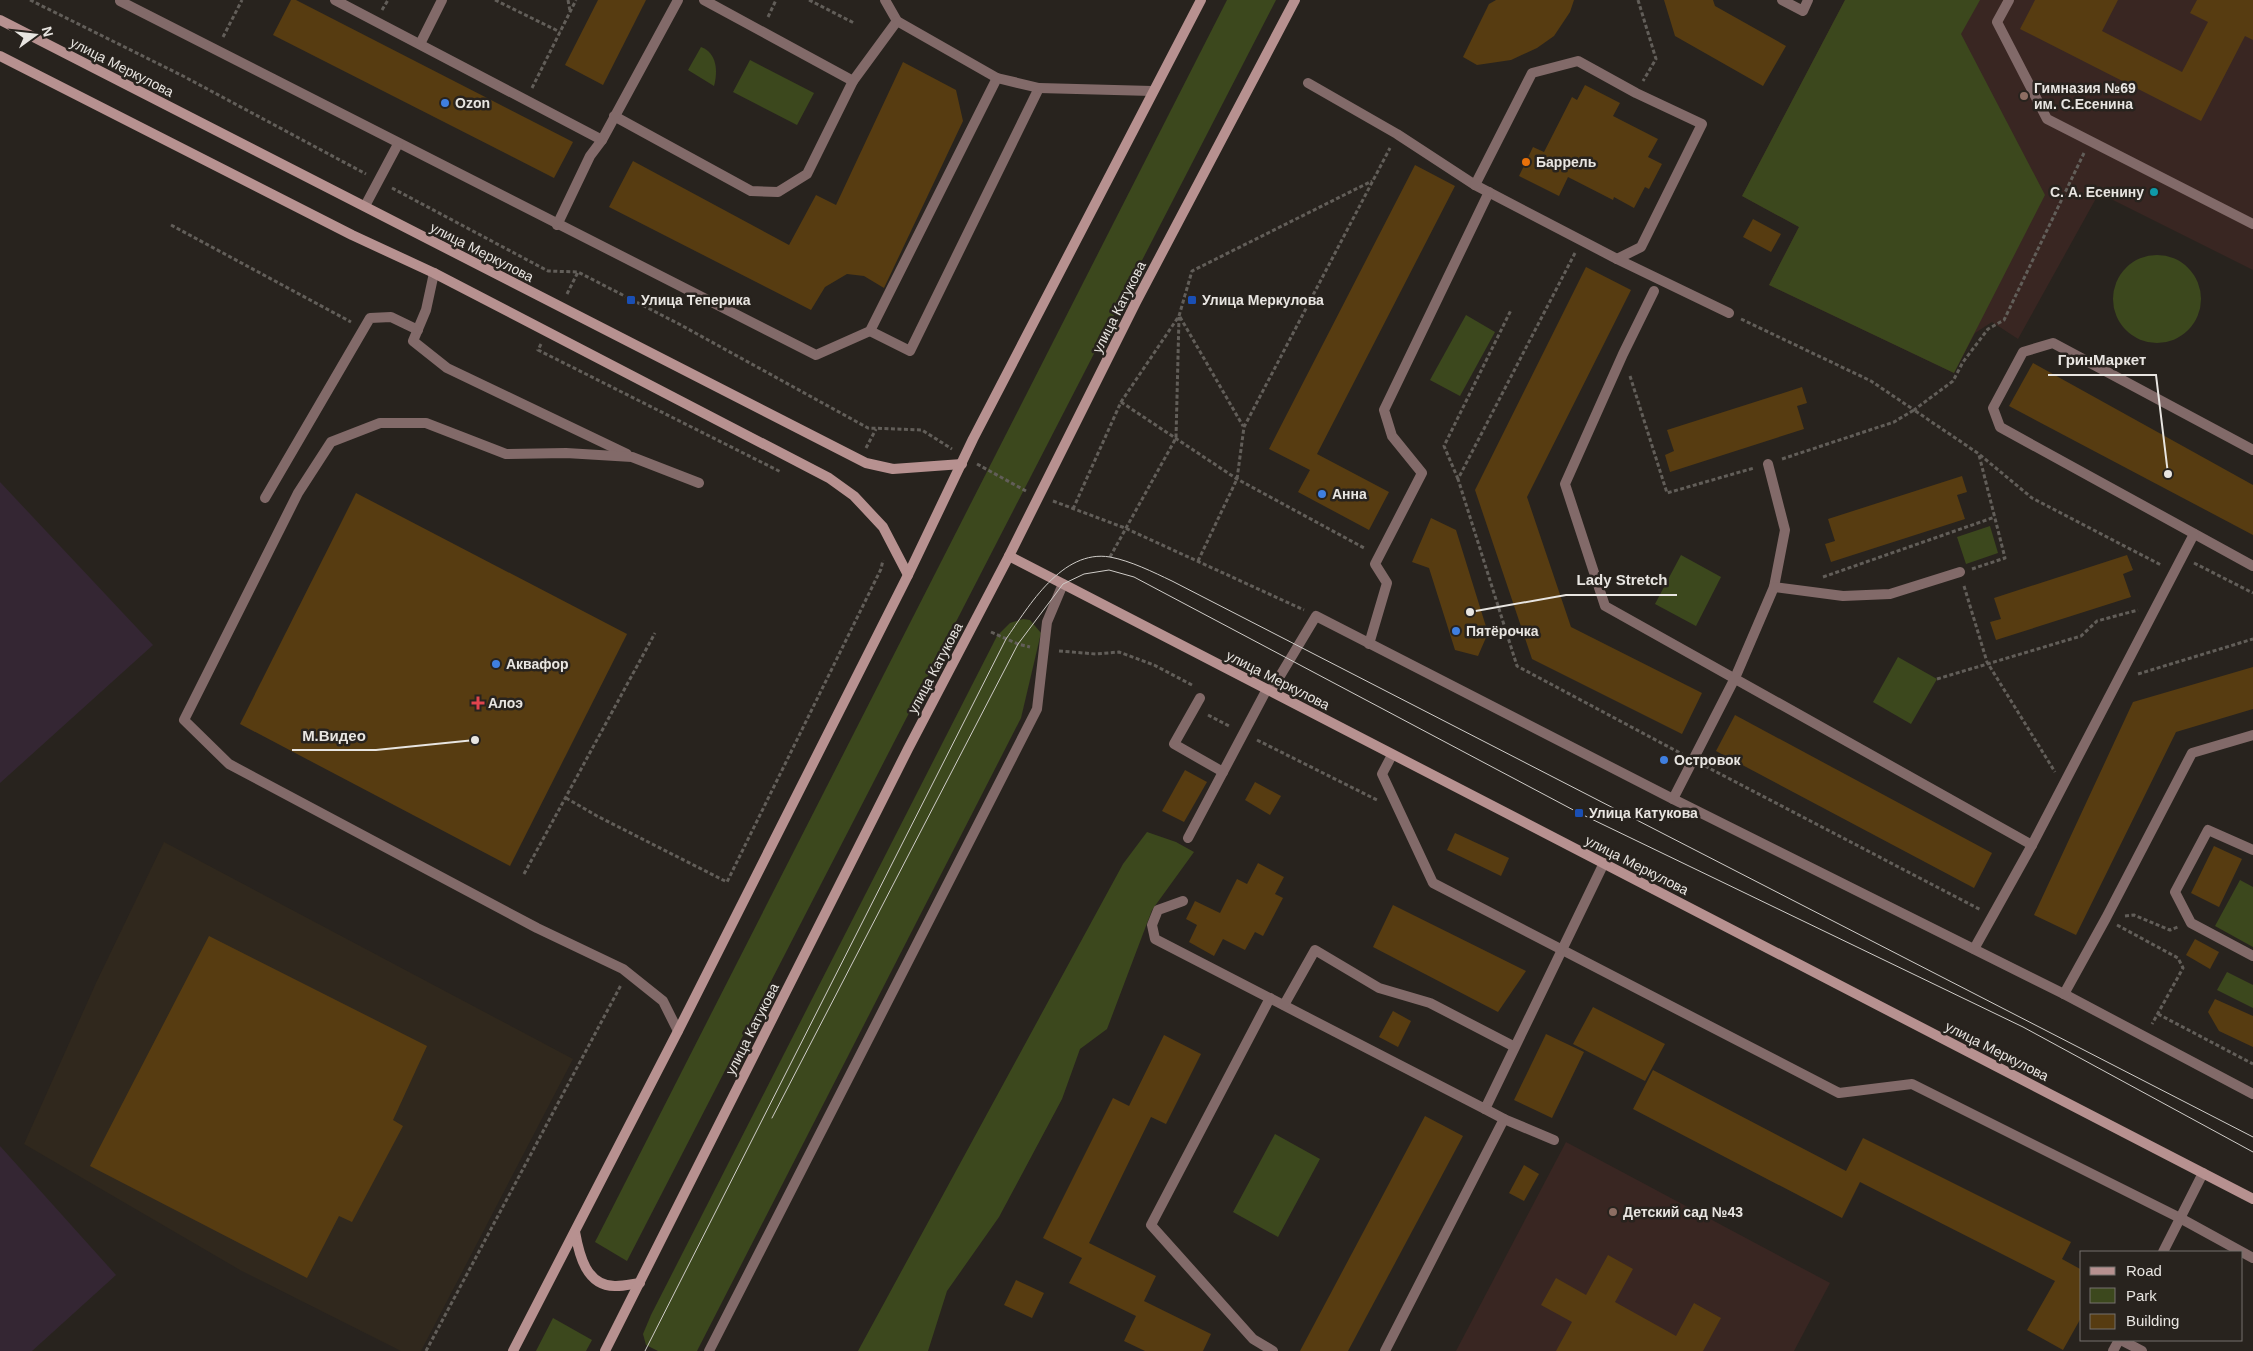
<svg xmlns="http://www.w3.org/2000/svg" width="2253" height="1351" font-family="Arial,sans-serif">
  <rect width="100%" height="100%" fill="#28231e"/>
  <!-- built -->
  <polygon fill="#30281d" points="164,842 573,1059 421,1351 401,1351 240,1270 24,1144 96,983"/>
  <!-- industrial -->
  <g fill="#342633">
    <polygon points="0,482 153,645 0,783"/>
    <polygon points="0,1146 116,1275 32,1351 0,1351"/>
  </g>
  <!-- education -->
  <g fill="#392622">
    <polygon points="1845,0 2253,0 2253,270 2099,193 2018,339 1992,322 1975,333 1954,373 1769,285 1799,227 1742,196"/>
    <polygon points="1566,1142 1830,1283 1794,1351 1456,1351"/>
  </g>
  <!-- green -->
  <g fill="#3c481d">
    <polygon points="1227,0 1276,0 627,1261 595,1242"/>
    <polygon points="1845,0 1980,0 1961,34 2045,195 1954,373 1769,285 1799,227 1742,196"/>
    <path d="M701,47C717,53 718,71 714,86L688,70Z"/>
    <polygon points="750,60 814,93 797,125 733,92"/>
    <circle cx="2157" cy="299" r="44"/>
    <polygon points="1466,315 1495,332 1460,396 1430,380"/>
    <polygon points="1990,526 1998,553 1966,564 1957,537"/>
    <polygon points="1681,555 1721,577 1696,626 1655,604"/>
    <polygon points="1023,619 1030,620 1041,633 1021,718 697,1351 658,1351 646,1345 643,1334 651,1315 997,636 1010,623"/>
    <polygon points="1898,657 1937,679 1911,724 1873,702"/>
    <polygon points="1147,832 1176,842 1194,852 1152,910 1107,1029 1080,1049 1062,1099 999,1217 947,1291 928,1351 858,1351 1123,864"/>
    <polygon points="2240,880 2253,887 2253,947 2215,926"/>
    <polygon points="2227,972 2253,985 2253,1008 2217,990"/>
    <polygon points="1275,1134 1320,1159 1278,1237 1233,1212"/>
    <polygon points="553,1318 592,1340 586,1351 536,1351"/>
  </g>
  <!-- building -->
  <g fill="#573c11">
    <polygon points="291,0 296,0 573,142 554,178 273,35"/>
    <polygon points="598,0 646,0 603,85 565,65"/>
    <polygon points="1496,0 1574,0 1570,12 1554,36 1537,48 1511,60 1477,65 1463,57 1489,4"/>
    <polygon points="1664,0 1713,0 1715,6 1786,46 1763,86 1675,36"/>
    <polygon points="2035,0 2118,0 2102,31 2182,72 2208,22 2190,13 2197,0 2253,0 2253,40 2245,36 2201,121 2020,29"/>
    <polygon points="903,62 956,90 963,121 884,288 864,276 847,274 825,287 811,310 609,207 633,161 789,245 816,195 836,205"/>
    <polygon points="1585,85 1620,103 1613,116 1658,139 1648,157 1662,164 1649,189 1645,187 1634,208 1614,197 1613,200 1568,177 1559,196 1519,176 1533,147 1544,152 1572,97 1577,100"/>
    <polygon points="1415,165 1455,186 1317,454 1389,492 1369,530 1298,492 1310,470 1269,449"/>
    <polygon points="1753,219 1781,234 1771,252 1743,237"/>
    <polygon points="1586,267 1631,290 1527,497 1571,627 1702,693 1682,734 1532,659 1475,490"/>
    <polygon points="2033,363 2253,485 2253,535 2009,406"/>
    <polygon points="1802,387 1807,403 1797,406 1804,429 1670,472 1665,455 1674,451 1667,430"/>
    <polygon points="1962,476 1967,492 1957,495 1965,519 1831,562 1825,544 1835,541 1828,519"/>
    <polygon points="356,493 627,634 510,866 240,724"/>
    <polygon points="1431,518 1456,530 1488,633 1478,656 1455,650 1429,568 1412,562"/>
    <polygon points="2127,555 2133,570 2123,574 2131,597 1996,640 1990,622 2001,619 1994,598"/>
    <polygon points="2253,667 2253,709 2176,732 2076,935 2034,915 2133,702"/>
    <polygon points="1735,715 1992,853 1974,888 1716,751"/>
    <polygon points="1185,770 1207,782 1184,822 1162,811"/>
    <polygon points="1255,782 1281,796 1270,815 1245,800"/>
    <polygon points="1455,833 1509,858 1501,876 1447,850"/>
    <polygon points="2214,846 2242,859 2219,907 2191,893"/>
    <polygon points="1258,863 1284,877 1275,894 1283,898 1263,936 1255,932 1245,950 1223,939 1214,956 1189,942 1197,925 1186,919 1195,901 1220,913 1237,879 1247,884"/>
    <polygon points="1393,905 1526,971 1498,1012 1373,947"/>
    <polygon points="209,936 427,1046 393,1120 403,1126 352,1222 339,1216 307,1278 90,1166"/>
    <polygon points="2195,939 2219,952 2210,969 2186,955"/>
    <polygon points="2215,999 2253,1016 2253,1047 2219,1031 2208,1012"/>
    <polygon points="1593,1007 1665,1044 1645,1081 1573,1044"/>
    <polygon points="1393,1011 1411,1021 1398,1047 1379,1037"/>
    <polygon points="1546,1034 1584,1052 1552,1118 1514,1100"/>
    <polygon points="1164,1035 1201,1054 1166,1124 1151,1117 1089,1243 1156,1276 1144,1301 1211,1334 1203,1351 1145,1351 1124,1341 1136,1316 1069,1283 1082,1258 1043,1238 1113,1098 1129,1106"/>
    <polygon points="1653,1070 1846,1171 1863,1138 2071,1242 2062,1259 2082,1270 2082,1316 2063,1350 2027,1330 2055,1281 1860,1182 1842,1218 1633,1109"/>
    <polygon points="1425,1116 1463,1136 1348,1351 1300,1351"/>
    <polygon points="1524,1165 1539,1174 1524,1201 1509,1193"/>
    <polygon points="1608,1255 1633,1269 1615,1302 1676,1336 1694,1303 1721,1318 1703,1351 1556,1351 1572,1322 1541,1305 1556,1278 1586,1295"/>
    <polygon points="1016,1280 1044,1293 1032,1318 1004,1305"/>
  </g>
  <g fill="none" stroke-linecap="round" stroke-linejoin="round">
    <!-- path -->
    <g stroke="#625e59" stroke-width="3" stroke-dasharray="4 2.5" stroke-linecap="butt">
      <polyline points="30,0 183,76 366,174"/>
      <polyline points="495,0 560,32"/>
      <polyline points="568,0 570,11"/>
      <polyline points="809,0 854,23"/>
      <polyline points="1638,0 1656,59 1643,81"/>
      <polyline points="382,10 388,0"/>
      <polyline points="768,17 776,0"/>
      <polyline points="223,37 242,0"/>
      <polyline points="532,88 576,0"/>
      <polyline points="392,188 548,271 578,272 679,324 868,428 922,430 952,449"/>
      <polyline points="171,225 351,322"/>
      <polyline points="1575,253 1458,479 1517,666 1682,754"/>
      <polyline points="567,294 578,272"/>
      <polyline points="1180,317 1243,426"/>
      <polyline points="1741,319 1871,381 1914,410 1953,381 1963,362 1988,329 2004,320 2084,153"/>
      <polyline points="541,344 538,350 781,472"/>
      <polyline points="1630,376 1667,493 1754,468"/>
      <polyline points="1121,402 1237,479 1366,549"/>
      <polyline points="866,448 876,429"/>
      <polyline points="1782,459 1894,422 1914,410 1979,454 2032,498 2161,565"/>
      <polyline points="977,464 1026,491"/>
      <polyline points="1458,479 1444,446 1511,310"/>
      <polyline points="1053,501 1125,528 1304,610"/>
      <polyline points="1073,509 1121,402 1179,316 1192,271 1372,181"/>
      <polyline points="1110,557 1176,438 1179,317"/>
      <polyline points="1198,561 1237,479 1244,427 1390,148"/>
      <polyline points="2194,563 2253,593"/>
      <polyline points="1972,569 2005,558 1979,455"/>
      <polyline points="1823,577 1995,517"/>
      <polyline points="1964,586 1987,662 2055,772"/>
      <polyline points="991,632 1018,644 1030,647"/>
      <polyline points="1059,651 1096,654 1119,652 1154,665 1192,685"/>
      <polyline points="2138,674 2253,639"/>
      <polyline points="1937,679 2081,636 2097,621 2138,610"/>
      <polyline points="1208,715 1231,727"/>
      <polyline points="1257,740 1379,801"/>
      <polyline points="1705,766 1981,910"/>
      <polyline points="566,798 597,816 727,882 881,569 883,560"/>
      <polyline points="524,874 655,633"/>
      <polyline points="2125,916 2134,915 2170,930 2178,927"/>
      <polyline points="2117,925 2178,958 2183,968 2152,1024"/>
      <polyline points="2158,1014 2253,1064"/>
      <polyline points="426,1351 621,985"/>
    </g>
    <!-- lane -->
    <g stroke="#826a69" stroke-width="10">
      <polyline points="335,0 602,140 590,156 557,225"/>
      <polyline points="704,0 853,81"/>
      <polyline points="885,0 897,21 997,78"/>
      <polyline points="1782,0 1803,11 1808,0"/>
      <polyline points="2009,0 1997,22 2047,119 2253,224"/>
      <polyline points="420,44 442,0"/>
      <polyline points="1308,83 1397,134 1475,185 1617,259"/>
      <polyline points="614,116 751,191 778,192 807,174 853,81 897,21"/>
      <polyline points="602,140 678,0"/>
      <polyline points="1475,185 1532,73 1578,61 1636,93 1702,124 1641,247 1617,259 1729,313"/>
      <polyline points="434,273 426,310 413,341 447,368 627,454"/>
      <polyline points="1654,291 1623,354 1565,484 1605,606 2032,845"/>
      <polyline points="870,331 910,351 1039,88"/>
      <polyline points="2253,450 2053,343 2023,352 1993,408 2000,427 2253,566"/>
      <polyline points="1768,464 1785,530 1774,587"/>
      <polyline points="265,498 370,318 391,317 418,330"/>
      <polyline points="1369,644 1387,583 1375,564 1422,473 1392,436 1384,410 1489,192"/>
      <polyline points="1271,691 1316,616 1673,799 2064,994 2253,1094"/>
      <polyline points="1200,698 1174,744 1223,772"/>
      <polyline points="1392,755 1382,774 1433,883 1839,1093 1912,1084 2180,1218 2253,1258"/>
      <polyline points="1673,799 1735,678 1774,587 1843,596 1890,594 1960,572"/>
      <polyline points="1188,838 1267,689"/>
      <polyline points="2253,850 2208,830 2175,892 2191,923 2253,956"/>
      <polyline points="1183,901 1158,910 1152,925 1155,939 1485,1109 1604,863"/>
      <polyline points="1974,949 2032,845 2194,534"/>
      <polyline points="2064,994 2106,918 2192,753 2253,735"/>
      <polyline points="1270,998 1151,1225 1253,1339 1273,1351"/>
      <polyline points="1284,1005 1315,950 1379,988 1430,1003 1513,1046"/>
      <polyline points="678,1031 663,1001 623,969 537,928 229,764 184,720 298,493 331,442 380,423 426,423 506,454 566,453 632,457 699,483"/>
      <polyline points="1504,1119 1554,1140"/>
      <polyline points="2163,1252 2203,1173"/>
      <polyline points="2121,1340 2142,1351"/>
      <polyline points="1385,1351 1504,1119 1485,1109"/>
      <polyline points="2113,1351 2119,1340"/>
    </g>
    <!-- street -->
    <g stroke="#826a69" stroke-width="10">
      <polyline points="120,1 816,355 870,331 997,78 1039,88 1152,91"/>
      <polyline points="365,206 398,144"/>
      <polyline points="709,1351 1037,709 1047,622 1063,584"/>
    </g>
    <!-- secondary -->
    <g stroke="#b79190" stroke-width="10">
      <polyline points="0,20 866,463 893,469 962,464"/>
      <polyline points="0,56 352,235 434,273 829,478 854,496 883,527 908,575"/>
      <polyline points="1009,556 2253,1199"/>
      <path d="M575,1232C579,1254 586,1287 616,1286C624,1286 632,1284 640,1283"/>
      <polyline points="513,1351 678,1031 908,575 973,439 1201,0"/>
      <polyline points="605,1351 908,749 1009,556 1136,302 1295,0"/>
    </g>
    <!-- tram -->
    <g stroke="#cfccc8" stroke-width="1">
      <polyline points="772,1118 1018,644 1063,584 1084,574 1109,570 1134,577 1579,813 2023,1027 2253,1152"/>
      <path d="M645,1351L1006,639C1029,606 1062,549 1110,557C1131,561 1153,572 1172,581L2253,1137"/>
    </g>
  </g>
  <!-- markers -->
  <g fill="#8d6e63" stroke="#28231e" stroke-width="2">
    <circle cx="2024" cy="96" r="5"/>
    <circle cx="1613" cy="1212" r="5"/>
  </g>
  <g fill="#3f7fe0" stroke="#28231e" stroke-width="2">
    <circle cx="445" cy="103" r="5"/>
    <circle cx="1322" cy="494" r="5"/>
    <circle cx="1456" cy="631" r="5"/>
    <circle cx="496" cy="664" r="5"/>
    <circle cx="1664" cy="760" r="5"/>
  </g>
  <circle fill="#e8710a" stroke="#28231e" stroke-width="2" cx="1526" cy="162" r="5"/>
  <circle fill="#0f9aa8" stroke="#28231e" stroke-width="2" cx="2154" cy="192" r="5"/>
  <g fill="#1a4fb4" stroke="#28231e" stroke-width="2">
    <rect x="626" y="295" width="10" height="10" rx="2.5"/>
    <rect x="1187" y="295" width="10" height="10" rx="2.5"/>
    <rect x="1574" y="808" width="10" height="10" rx="2.5"/>
  </g>
  <path fill="#e0444e" stroke="#28231e" stroke-width="2" d="M475.5 695.5h5v5h5v5h-5v5h-5v-5h-5v-5h5z"/>
  <g text-anchor="middle" dominant-baseline="central" stroke-width="5" stroke-linejoin="round" paint-order="stroke">
    <!-- street labels -->
    <g font-size="14" fill="#e8e5e1" stroke="#28231e">
      <text transform="translate(122 67) rotate(27)">улица Меркулова</text>
      <text transform="translate(482 252) rotate(27)">улица Меркулова</text>
      <text transform="translate(1119 307) rotate(-63)">улица Катукова</text>
      <text transform="translate(935 668) rotate(-62)">улица Катукова</text>
      <text transform="translate(1278 680) rotate(27)">улица Меркулова</text>
      <text transform="translate(1637 865) rotate(27)">улица Меркулова</text>
      <text transform="translate(752 1029) rotate(-63)">улица Катукова</text>
      <text transform="translate(1997 1051) rotate(27)">улица Меркулова</text>
    </g>
    <!-- poi labels -->
    <g font-size="14" font-weight="bold" fill="#e8e5e1" stroke="#28231e" text-anchor="start">
      <text x="2034" y="88">Гимназия №69<tspan x="2034" dy="16">им. С.Есенина</tspan></text>
      <text x="455" y="103">Ozon</text>
      <text x="1536" y="162">Баррель</text>
      <text x="2144" y="192" text-anchor="end">С. А. Есенину</text>
      <text x="641" y="300">Улица Теперика</text>
      <text x="1202" y="300">Улица Меркулова</text>
      <text x="1332" y="494">Анна</text>
      <text x="1466" y="631">Пятёрочка</text>
      <text x="506" y="664">Аквафор</text>
      <text x="488" y="703">Алоэ</text>
      <text x="1674" y="760">Островок</text>
      <text x="1589" y="813">Улица Катукова</text>
      <text x="1623" y="1212">Детский сад №43</text>
    </g>
  </g>
  <!-- callouts -->
  <path fill="none" stroke="#e8e5e1" stroke-width="2" d="M2168 474L2156 375H2048M1470 612L1566 595H1677M475 740L376 750H292"/>
  <g fill="#e8e5e1" stroke="#28231e" stroke-width="2">
    <circle cx="2168" cy="474" r="5"/>
    <circle cx="1470" cy="612" r="5"/>
    <circle cx="475" cy="740" r="5"/>
  </g>
  <g font-size="15" text-anchor="middle" font-weight="bold" fill="#e8e5e1" stroke="#28231e" stroke-width="5" stroke-linejoin="round" paint-order="stroke">
    <text x="2102" y="365">ГринМаркет</text>
    <text x="1622" y="585">Lady Stretch</text>
    <text x="334" y="741">М.Видео</text>
  </g>
  <!-- legend -->
  <rect x="2080" y="1251" width="162" height="90" fill="#28231e" stroke="#75716c"/>
  <rect x="2090" y="1267" width="25" height="8" fill="#b79190" stroke="#75716c"/>
  <text x="2126" y="1276" font-size="15" fill="#e8e5e1">Road</text>
  <rect x="2090" y="1288" width="25" height="15" fill="#3c481d" stroke="#75716c"/>
  <text x="2126" y="1301" font-size="15" fill="#e8e5e1">Park</text>
  <rect x="2090" y="1314" width="25" height="15" fill="#573c11" stroke="#75716c"/>
  <text x="2126" y="1326" font-size="15" fill="#e8e5e1">Building</text>
  <!-- north arrow -->
  <g transform="translate(35 35) rotate(75)" stroke="#28231e" stroke-width="4" paint-order="stroke">
  <path d="M0-4L9 19L0 12L-9 19Z" fill="#e8e5e1"/>
  <text y="-8" font-size="14" font-weight="bold" text-anchor="middle" fill="#e8e5e1">N</text>
  </g>
</svg>
